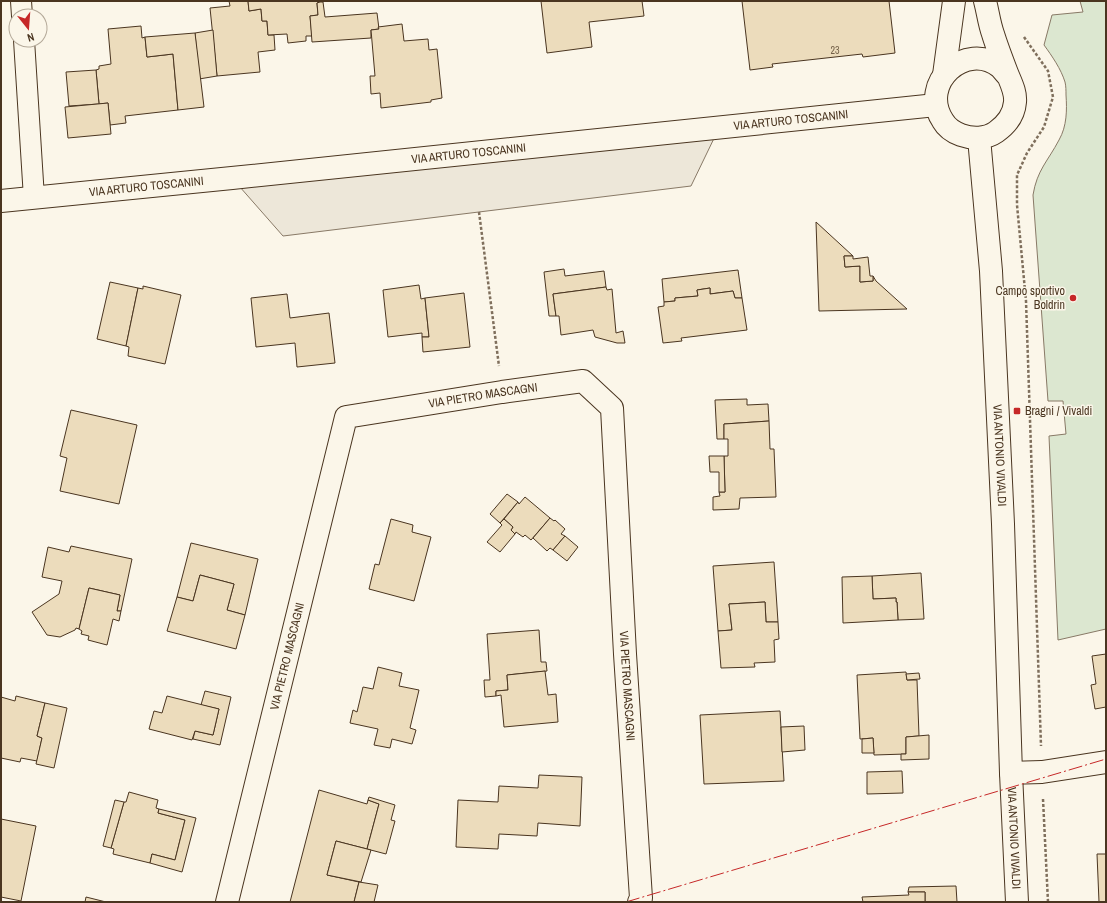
<svg xmlns="http://www.w3.org/2000/svg" width="1107" height="903" font-family="'Archivo Narrow',sans-serif">
  <rect width="100%" height="100%" fill="#fbf6e9"/>
  <!-- green -->
  <path fill="#dce7d0" stroke="#887966" d="M1080,1H1106V629L1058,640L1049,436L1066,434L1063,401H1048L1033,195C1037,170 1048,161 1059,140C1067,126 1067,110 1066,95C1066,91 1066,86 1065,82C1061,69 1052,56 1044,45L1052,15L1083,12Z"/>
  <!-- parking -->
  <polygon fill="#ede7d9" stroke="#887966" points="719,128 691,186 283,236 232,178"/>
  <!-- building -->
  <g fill="#ecdcbc" stroke="#4a3520">
    <polygon points="229,1 248,1 249,11 261,9 262,21 267,21 268,35 274,35 275,50 258,52 260,72 217,76 210,8 230,6"/>
    <polygon points="248,1 320,1 320,2 317,3 318,15 310,16 312,36 306,36 306,41 288,43 287,34 268,35 267,21 262,21 261,9 249,11"/>
    <polygon points="541,1 642,1 644,16 589,22 592,47 547,53"/>
    <polygon points="742,1 889,1 895,53 863,57 862,54 772,64 773,67 750,70"/>
    <polygon points="320,2 323,2 325,17 377,13 379,29 371,30 371,38 312,42 310,16 318,15 317,3"/>
    <polygon points="402,24 404,41 428,39 429,50 437,49 442,98 431,100 431,102 381,108 380,93 371,94 370,76 375,76 371,30 379,29 378,27"/>
    <polygon points="141,26 142,38 145,37 147,57 173,54 178,110 125,116 126,123 110,125 108,103 99,104 96,70 99,69 99,66 111,64 108,29"/>
    <polygon points="213,30 217,76 199,79 195,33"/>
    <polygon points="195,33 204,107 178,110 173,54 147,57 145,37"/>
    <polygon points="96,70 99,104 69,106 66,72"/>
    <polygon points="108,103 111,134 68,138 65,107"/>
    <polygon points="816,222 853,256 844,256 845,267 860,266 860,282 873,281 873,276 876,281 907,309 819,311"/>
    <polygon points="844,256 853,256 853,259 868,257 870,276 873,276 873,281 860,282 860,266 845,267"/>
    <polygon points="564,269 565,276 604,271 606,287 553,294 556,316 549,316 544,272"/>
    <polygon points="738,270 742,298 735,298 733,291 710,294 710,288 697,290 698,296 675,298 675,301 664,302 662,279"/>
    <polygon points="110,282 138,288 126,346 97,339"/>
    <polygon points="419,285 421,299 425,298 429,337 422,337 422,333 388,337 383,290"/>
    <polygon points="143,286 181,295 165,364 128,356 129,347 126,346 138,288 143,289"/>
    <polygon points="606,287 607,290 612,289 616,333 623,331 625,343 617,343 595,337 593,330 561,335 559,316 556,316 553,294"/>
    <polygon points="710,288 710,294 733,291 735,298 742,298 747,330 681,338 682,341 663,343 658,307 664,306 664,302 675,301 675,298 698,296 697,290"/>
    <polygon points="464,293 470,347 423,352 422,337 429,337 425,298"/>
    <polygon points="287,294 290,318 329,313 335,363 297,367 295,343 256,347 251,298"/>
    <polygon points="747,399 747,405 768,404 769,421 724,424 724,439 717,439 715,400"/>
    <polygon points="71,410 137,425 119,504 60,491 67,458 60,456"/>
    <polygon points="769,421 770,449 774,449 776,497 740,498 739,509 713,510 713,497 720,496 719,492 725,492 724,456 728,456 728,439 724,439 724,424"/>
    <polygon points="709,456 724,456 725,492 719,492 719,472 710,472"/>
    <polygon points="507,494 518,502 500,523 490,514"/>
    <polygon points="525,497 550,518 531,540 525,535 523,537 516,532 515,534 511,530 513,527 504,519 518,502 519,504"/>
    <polygon points="550,518 554,521 555,520 565,529 561,534 565,536 553,550 550,548 547,551 533,538"/>
    <polygon points="391,519 413,525 412,532 431,537 414,601 369,589 375,564 379,565"/>
    <polygon points="504,519 513,527 511,530 515,534 500,552 487,542 502,525 500,523"/>
    <polygon points="565,536 578,547 567,561 553,550"/>
    <polygon points="191,543 258,559 245,615 227,610 234,584 200,575 193,601 177,597"/>
    <polygon points="71,546 132,559 121,611 117,611 120,595 89,588 79,629 76,628 75,630 60,637 47,635 32,612 59,594 62,581 42,577 48,547 69,552"/>
    <polygon points="774,562 778,622 766,622 765,602 729,604 732,630 718,631 713,566"/>
    <polygon points="921,573 924,619 898,620 897,602 896,602 896,598 873,599 872,576"/>
    <polygon points="200,575 234,584 227,610 245,615 236,649 167,631 177,597 193,601"/>
    <polygon points="872,576 873,599 896,598 896,602 897,602 898,620 843,623 842,577"/>
    <polygon points="89,588 120,595 117,611 121,611 119,621 113,619 107,645 88,640 89,636 81,634 82,631 79,629"/>
    <polygon points="765,602 766,622 778,622 779,639 774,640 775,662 754,663 755,667 721,668 718,631 732,630 729,604"/>
    <polygon points="539,630 541,662 546,662 547,671 507,675 508,690 496,691 496,696 485,697 484,680 490,680 487,634"/>
    <polygon points="1106,654 1106,707 1095,709 1091,685 1096,684 1092,656"/>
    <polygon points="378,667 402,673 399,686 419,690 410,728 416,730 412,744 392,739 390,748 374,745 378,729 350,723 353,710 357,712 363,687 373,689"/>
    <polygon points="545,671 548,695 556,694 558,722 504,727 501,695 496,696 496,691 508,690 507,675"/>
    <polygon points="906,672 907,680 917,680 919,736 906,737 906,754 874,755 873,738 860,739 857,675"/>
    <polygon points="919,673 920,679 907,680 906,674"/>
    <polygon points="205,691 231,697 220,745 193,739 195,731 213,735 219,709 201,705"/>
    <polygon points="16,696 45,703 37,736 42,738 37,761 21,758 20,762 1,758 1,697 15,701"/>
    <polygon points="167,696 219,709 213,735 195,731 192,740 149,729 154,711 162,713"/>
    <polygon points="45,703 67,708 54,768 36,764 42,738 37,736"/>
    <polygon points="780,711 784,781 704,784 700,715"/>
    <polygon points="804,726 805,750 782,752 781,727"/>
    <polygon points="929,735 929,759 901,760 901,754 906,754 906,737"/>
    <polygon points="873,738 874,753 862,753 862,739"/>
    <polygon points="902,771 903,793 867,794 867,772"/>
    <polygon points="539,775 582,777 580,826 538,823 537,836 499,834 498,849 456,847 458,800 498,802 499,786 538,788"/>
    <polygon points="319,790 367,804 368,800 379,804 367,849 336,841 327,875 359,882 354,902 290,902"/>
    <polygon points="129,792 158,800 156,808 159,809 158,813 185,820 175,860 152,854 150,863 113,854 114,849 111,848 124,802 126,802"/>
    <polygon points="369,797 395,805 391,820 395,821 386,854 367,849 379,804 368,800"/>
    <polygon points="115,800 124,802 111,848 103,846"/>
    <polygon points="159,809 196,818 182,872 150,863 152,854 175,860 185,820 158,813"/>
    <polygon points="1,819 36,826 21,901 1,897"/>
    <polygon points="336,841 371,850 361,882 327,875"/>
    <polygon points="1097,854 1106,854 1106,902 1099,902"/>
    <polygon points="359,882 378,885 374,902 354,902"/>
    <polygon points="956,886 957,902 925,902 925,892 908,892 909,887"/>
    <polygon points="908,892 925,892 925,902 863,902 862,897 909,895"/>
    <polygon points="86,897 106,902 85,902"/>
  </g>
  <g fill="none" stroke-linecap="round" stroke-linejoin="round">
    <defs>
      <g id="pedestrian">
        <polyline points="21,1 22,16"/>
        <polyline points="24,40 34,198"/>
      </g>
      <g id="minor">
        <path id="s1" d="M1,201L232,178L936,105"/>
        <polyline points="1011,773 1042,772 1106,762"/>
        <path id="s2" d="M227,902L346,417L502,392L583,381L612,408L625,654L641,898L639,902"/>
      </g>
      <g id="tertiary">
        <path d="M985,1C988,12 989,23 993,34C997,47 1002,60 1007,73C1011,83 1016,92 1015,102C1014,115 1006,125 996,132C986,139 972,139 961,135C953,132 947,128 943,121C918,83 966,40 1000,67C1003,70 1005,73 1008,76"/>
        <polyline points="944,75 954,1"/>
        <path id="s3" d="M979,138L991,271L1003,524L1011,773L1017,902"/>
      </g>
    </defs>
    <!-- pedestrian casing -->
    <use href="#pedestrian" stroke="#4a3520" stroke-width="22"/>
    <!-- minor casing -->
    <use href="#minor" stroke="#4a3520" stroke-width="24"/>
    <!-- tertiary casing -->
    <use href="#tertiary" stroke="#4a3520" stroke-width="24"/>
    <!-- path -->
    <g stroke="#7f6f5c" stroke-width="2.5" stroke-dasharray="3 2" stroke-linecap="butt">
      <polyline points="1024,37 1048,71 1053,97 1044,127 1027,153 1017,175 1017,205 1026,301 1041,746"/>
      <polyline points="479,212 499,366"/>
      <polyline points="1043,799 1048,902"/>
    </g>
    <!-- pedestrian -->
    <use href="#pedestrian" stroke="#fbf6e9" stroke-width="20"/>
    <!-- minor -->
    <use href="#minor" stroke="#fbf6e9" stroke-width="22"/>
    <!-- tertiary -->
    <use href="#tertiary" stroke="#fbf6e9" stroke-width="22"/>
    <!-- power -->
    <polyline stroke="#c62828" stroke-width="1" stroke-dasharray="14 3 2 3" stroke-linecap="butt" points="626,902 1106,759"/>
  </g>
  <!-- markers -->
  <g fill="#c62828" stroke="#fbf6e9" stroke-width="1.5">
    <circle cx="1073" cy="298" r="4"/>
    <rect x="1013" y="407" width="8" height="8" rx="2"/>
  </g>
  <g text-anchor="middle" dominant-baseline="central" stroke-width="3" stroke-linejoin="round" paint-order="stroke">
    <!-- number labels -->
    <g font-size="10" fill="#725f47">
      <text x="835" y="50">23</text>
    </g>
    <!-- street labels -->
    <g font-size="12" fill="#4a3520" stroke="#fbf6e9">
      <text stroke="none"><textPath href="#s1" startOffset="794">VIA ARTURO TOSCANINI</textPath></text>
      <text stroke="none"><textPath href="#s1" startOffset="470">VIA ARTURO TOSCANINI</textPath></text>
      <text stroke="none"><textPath href="#s1" startOffset="146">VIA ARTURO TOSCANINI</textPath></text>
      <text stroke="none"><textPath href="#s2" startOffset="638">VIA PIETRO MASCAGNI</textPath></text>
      <text stroke="none"><textPath href="#s3" startOffset="318">VIA ANTONIO VIVALDI</textPath></text>
      <text stroke="none"><textPath href="#s2" startOffset="253">VIA PIETRO MASCAGNI</textPath></text>
      <text stroke="none"><textPath href="#s2" startOffset="1057">VIA PIETRO MASCAGNI</textPath></text>
      <text stroke="none"><textPath href="#s3" startOffset="701">VIA ANTONIO VIVALDI</textPath></text>
    </g>
    <!-- poi labels -->
    <g font-size="12" fill="#4a3520" stroke="#fbf6e9" text-anchor="end">
      <text x="1065" y="291">Campo sportivo<tspan x="1065" dy="14">Boldrin</tspan></text>
      <text x="1025" y="411" text-anchor="start">Bragni / Vivaldi</text>
    </g>
  </g>
  <!-- border -->
  <rect width="1107" height="903" fill="none" stroke="#4a3520" stroke-width="4"/>
  <!-- north arrow -->
  <g transform="translate(28 28) rotate(163)"><circle r="19" fill="#fbf6e9" stroke="#b4a999"/>
  <path d="M0-3L7 15L0 10L-7 15Z" fill="#c62828"/>
  <text y="-6" font-size="11" font-weight="bold" text-anchor="middle" fill="#4a3520">N</text>
  </g>
</svg>
